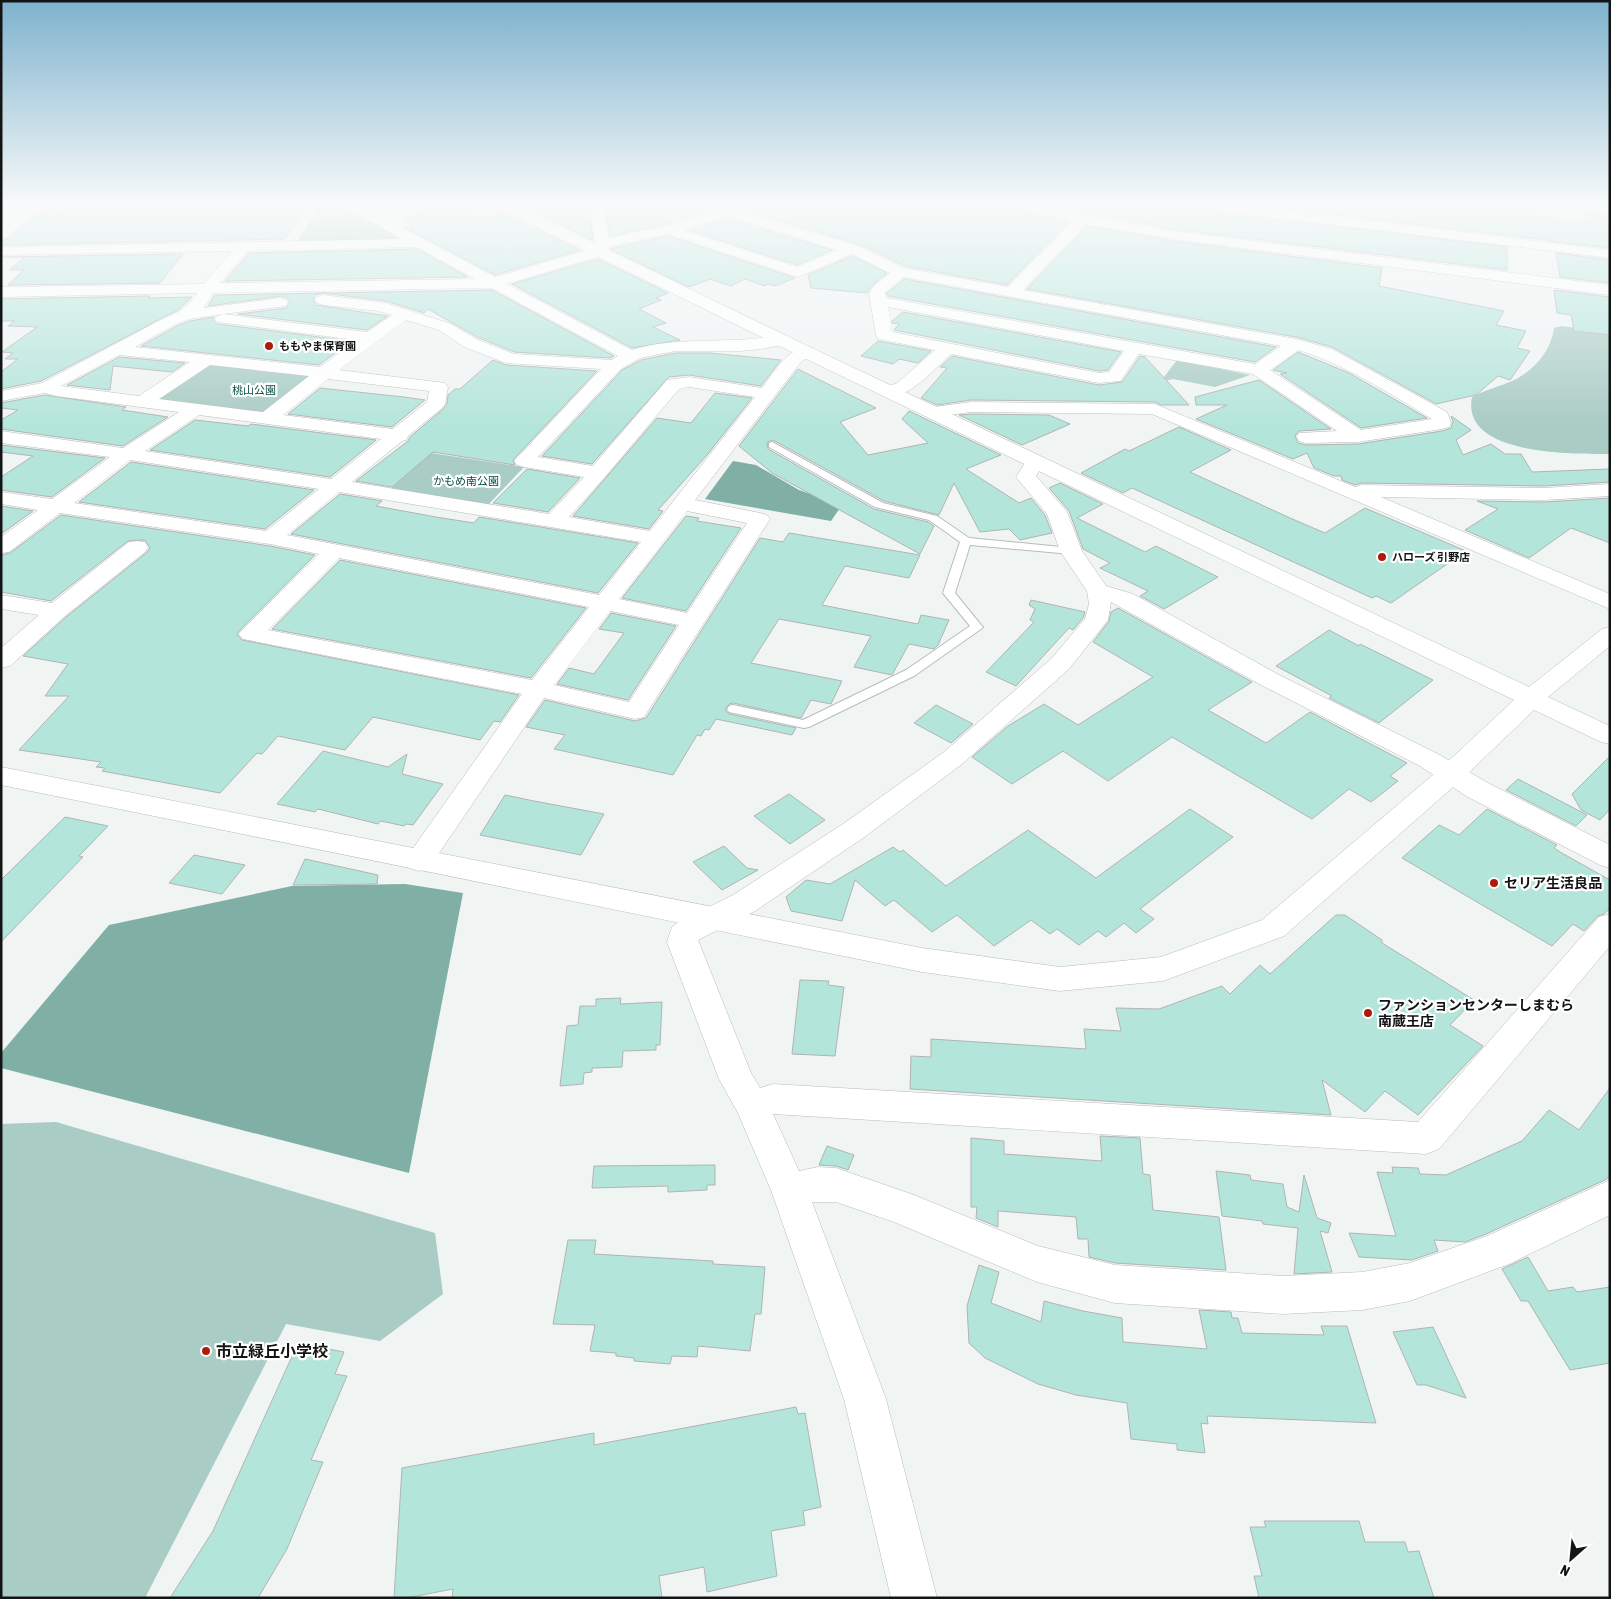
<svg xmlns="http://www.w3.org/2000/svg" width="1611" height="1599" font-family="'Asap Condensed','Noto Sans JP',sans-serif">
  <rect width="100%" height="100%" fill="#f0f4f3"/>
  <!-- green -->
  <g fill="#a9ccc4">
    <polygon points="323,203 341,203 412,242 295,245"/>
    <polygon points="1246,203 1315,203 1311,217 1244,209"/>
    <path d="M1562,326L1610,333V454C1574,454 1460,456 1472,397C1484,390 1499,387 1512,381C1534,371 1551,351 1554,328Z"/>
    <polygon points="207,359 322,374 266,417 144,401"/>
    <polygon points="1177,360 1250,375 1215,387 1173,379 1165,381 1161,381"/>
    <polygon points="431,453 524,467 486,507 388,491"/>
    <polygon points="56,1122 435,1233 443,1294 380,1341 286,1324 145,1598 1,1598 1,1124"/>
  </g>
  <!-- water -->
  <g fill="#7fafa5">
    <polygon points="733,461 756,465 799,490 842,505 831,521 705,499"/>
    <polygon points="405,884 463,893 409,1173 1,1068 1,1053 109,925 292,886"/>
  </g>
  <!-- building -->
  <g fill="#b4e5db" stroke="#b0b4b3">
    <polygon points="541,203 588,203 593,240 524,207"/>
    <polygon points="606,203 733,203 666,224 610,236 606,216"/>
    <polygon points="751,203 1003,203 1007,208 1069,222 1007,285 905,266 858,244 748,211 753,207"/>
    <polygon points="1039,203 1179,203 1188,209 1507,247 1507,270 1173,229"/>
    <polygon points="1309,203 1428,203 1468,208 1468,204 1509,209 1509,206 1530,209 1531,216 1587,222 1586,213 1610,216 1610,248 1548,241 1548,238 1546,240 1305,211"/>
    <polygon points="454,206 481,219 504,213 580,250 495,275 406,228 414,226 403,219"/>
    <polygon points="257,208 307,210 284,239 1,245 1,241 7,239 37,213"/>
    <polygon points="727,218 832,250 797,265 689,230"/>
    <polygon points="1087,226 1173,241 1382,268 1379,286 1504,311 1496,325 1526,331 1517,348 1530,351 1510,380 1498,376 1476,395 1436,404 1332,347 1296,337 1027,289"/>
    <polygon points="668,236 795,278 775,286 768,284 765,286 745,279 731,286 710,279 689,287 610,249"/>
    <polygon points="417,249 468,277 225,281 249,253"/>
    <polygon points="1556,253 1610,260 1610,283 1560,277"/>
    <polygon points="183,254 160,283 8,285 24,270 10,270 24,257 1,257"/>
    <polygon points="852,256 887,273 872,286 867,293 811,288 808,275"/>
    <polygon points="598,259 668,293 656,298 661,300 639,309 666,323 653,327 680,340 632,348 512,284"/>
    <polygon points="904,279 1276,347 1255,362 888,296 887,293"/>
    <polygon points="492,290 614,356 611,358 514,352 477,337 428,309 424,313 386,301 323,293 316,295 313,299 316,305 388,316 367,330 238,314 286,308 290,302 287,298 281,296 208,306 215,295"/>
    <polygon points="1554,290 1610,297 1610,335 1574,331 1571,315 1557,313"/>
    <polygon points="150,296 148,298 192,297 178,310 41,381 1,389 1,372 18,359 5,359 13,353 2,352 37,327 8,326 15,321 1,321 1,299"/>
    <polygon points="903,312 1121,352 1108,370 1099,371 894,330 899,324 892,323 892,321"/>
    <polygon points="214,317 213,320 217,324 351,341 319,365 141,346 177,326 190,321"/>
    <polygon points="878,341 931,351 918,363 899,359 893,364 861,356"/>
    <polygon points="1298,352 1349,373 1427,418 1361,428 1280,374 1287,373 1273,370"/>
    <polygon points="675,353 710,353 781,360 761,386 689,375 669,377 592,464 542,456 622,370 641,360"/>
    <polygon points="952,356 1099,385 1122,382 1140,356 1145,357 1189,405 1161,405 1155,402 971,400 937,405 921,398 947,368 940,367"/>
    <polygon points="119,357 185,363 172,372 113,366 110,390 67,385"/>
    <polygon points="493,360 506,365 597,371 513,460 515,465 433,452 392,487 356,481 408,441 410,437 443,409 447,404 448,395 455,389 460,389"/>
    <polygon points="798,369 876,408 840,422 868,455 928,443 902,419 909,411 1001,455 966,469 1019,503 1031,498 1045,515 1052,533 1020,540 1009,529 980,532 954,483 939,515 884,501 773,440 767,442 768,449 874,509 928,522 934,526 920,554 772,473 739,446"/>
    <polygon points="1259,380 1331,429 1299,431 1295,436 1298,443 1306,445 1358,444 1442,431 1451,428 1453,422 1451,416 1471,430 1456,440 1463,455 1491,444 1505,454 1521,454 1532,472 1610,469 1610,482 1544,486 1362,483 1355,485 1342,480 1341,476 1334,476 1314,468 1307,453 1293,459 1196,419 1227,405 1196,405 1195,397"/>
    <polygon points="320,388 404,397 425,400 392,427 288,414"/>
    <polygon points="715,393 752,398 707,455 658,510 663,511 649,529 573,516 657,418 691,423"/>
    <polygon points="45,395 126,407 122,410 168,417 123,446 1,429 1,420 18,410 1,408 1,403"/>
    <polygon points="971,414 1049,415 1070,424 1022,445 959,415"/>
    <polygon points="195,420 248,426 251,424 376,440 330,477 150,450"/>
    <polygon points="1179,427 1231,450 1190,472 1290,518 1325,533 1365,508 1466,551 1391,603 1376,596 1372,598 1132,488 1123,493 1081,473 1125,449 1129,451"/>
    <polygon points="1,445 105,458 52,497 1,490 1,477 33,456 1,452"/>
    <polygon points="131,462 314,490 265,529 79,502"/>
    <polygon points="527,469 580,478 548,512 493,503"/>
    <polygon points="1060,483 1103,504 1077,518 1145,552 1156,546 1218,577 1164,609 1140,596 1148,591 1100,568 1110,563 1083,549 1069,511 1049,488"/>
    <polygon points="340,494 382,501 376,506 436,517 474,523 479,517 638,543 598,593 291,534"/>
    <polygon points="1610,498 1610,543 1571,528 1529,558 1465,530 1498,509 1477,501 1544,502"/>
    <polygon points="1,506 33,511 1,534"/>
    <polygon points="61,515 270,546 315,555 242,628 237,634 242,640 519,695 500,722 494,721 480,740 373,717 345,750 278,736 262,754 257,753 220,793 102,771 105,768 96,767 101,762 19,750 69,696 45,696 68,664 23,656 66,617 146,553 150,548 145,540 128,541 51,601 1,592 1,555 10,553"/>
    <polygon points="686,516 699,518 697,521 741,528 686,611 622,598"/>
    <polygon points="789,533 920,555 909,578 845,566 822,605 918,624 921,615 949,620 938,645 934,649 909,644 892,675 854,667 871,636 779,619 751,663 842,681 831,704 811,700 801,718 733,703 729,704 725,710 729,714 796,728 792,735 716,719 709,730 705,729 701,736 697,735 673,775 554,749 565,735 526,727 545,700 635,721 646,718 760,538 783,542"/>
    <polygon points="340,560 586,608 531,678 272,629"/>
    <polygon points="1031,600 1085,612 1083,618 1073,630 1069,628 1016,686 986,672 1034,622 1030,620 1035,609 1029,605"/>
    <polygon points="1118,608 1252,682 1208,710 1266,743 1310,712 1407,763 1390,776 1398,781 1371,802 1349,789 1312,819 1172,737 1108,781 1063,751 1012,784 972,757 1008,726 1044,704 1078,725 1153,677 1093,642 1109,621 1111,612"/>
    <polygon points="611,613 676,626 628,700 557,684 569,668 594,674 624,633 599,629"/>
    <polygon points="1329,630 1359,646 1360,644 1433,680 1379,723 1329,698 1332,696 1276,666"/>
    <polygon points="936,705 973,724 951,743 914,723"/>
    <polygon points="323,751 388,767 407,754 402,774 443,784 413,825 406,824 404,826 381,821 378,824 318,809 315,812 277,804"/>
    <polygon points="1610,756 1610,809 1600,820 1581,810 1572,794"/>
    <polygon points="1518,779 1570,806 1587,815 1576,826 1506,790"/>
    <polygon points="789,794 825,820 790,844 754,816"/>
    <polygon points="505,795 534,801 604,814 581,855 480,835"/>
    <polygon points="1190,809 1233,837 1140,909 1154,919 1136,933 1124,923 1106,937 1098,931 1079,945 1057,929 1050,934 1031,920 994,946 957,915 932,932 894,900 885,906 855,880 842,921 791,911 786,897 806,880 830,884 893,847 900,852 903,850 946,886 1028,830 1096,878"/>
    <polygon points="1487,809 1557,845 1554,848 1560,852 1610,880 1610,908 1604,914 1598,916 1584,931 1573,924 1552,946 1402,858 1439,825 1459,835"/>
    <polygon points="65,817 108,826 79,856 83,857 1,942 1,880"/>
    <polygon points="724,846 747,868 758,870 722,890 693,862"/>
    <polygon points="194,855 245,865 222,894 169,883"/>
    <polygon points="305,859 378,875 377,884 293,885"/>
    <polygon points="1336,915 1345,915 1382,940 1382,943 1474,1000 1450,1025 1483,1046 1418,1115 1385,1091 1365,1112 1322,1080 1331,1115 910,1089 911,1056 931,1057 931,1039 1086,1049 1084,1029 1121,1031 1116,1008 1159,1009 1222,986 1230,994 1260,965 1270,974"/>
    <polygon points="800,980 829,981 828,985 844,987 835,1056 792,1054"/>
    <polygon points="621,998 620,1004 662,1002 660,1045 656,1045 656,1050 623,1051 622,1067 592,1068 592,1072 584,1073 583,1084 560,1086 567,1026 578,1025 580,1006 596,1006 596,999"/>
    <polygon points="1610,1088 1610,1176 1605,1180 1486,1234 1465,1242 1434,1240 1438,1251 1412,1260 1359,1257 1349,1233 1396,1236 1377,1172 1393,1173 1392,1167 1418,1168 1420,1174 1446,1175 1522,1141 1549,1110 1579,1130"/>
    <polygon points="1100,1136 1140,1138 1143,1174 1150,1175 1153,1210 1219,1217 1226,1270 1115,1263 1089,1257 1088,1239 1078,1239 1076,1217 998,1211 998,1227 976,1218 977,1207 971,1207 971,1138 1004,1141 1004,1154 1102,1161"/>
    <polygon points="827,1146 854,1155 848,1170 836,1166 819,1165"/>
    <polygon points="715,1165 715,1185 707,1185 707,1190 668,1192 668,1186 592,1188 594,1166"/>
    <polygon points="1216,1171 1250,1175 1251,1180 1283,1184 1287,1207 1299,1212 1304,1175 1317,1218 1331,1223 1328,1233 1320,1231 1332,1272 1294,1274 1298,1228 1263,1224 1262,1221 1222,1216"/>
    <polygon points="568,1240 596,1240 594,1254 713,1261 713,1264 765,1267 761,1314 755,1314 750,1351 698,1346 697,1357 672,1356 670,1364 634,1361 634,1358 616,1356 616,1353 590,1351 595,1325 553,1324"/>
    <polygon points="1528,1257 1548,1291 1573,1287 1577,1292 1610,1287 1610,1363 1570,1370 1528,1301 1521,1301 1502,1269"/>
    <polygon points="979,1265 999,1272 991,1303 1041,1322 1044,1301 1083,1311 1122,1318 1123,1342 1207,1349 1199,1310 1231,1312 1232,1318 1238,1318 1242,1333 1324,1335 1321,1326 1347,1326 1376,1423 1207,1416 1208,1424 1201,1423 1205,1453 1177,1450 1177,1444 1131,1439 1127,1403 1076,1395 1038,1384 985,1358 969,1343 967,1306"/>
    <polygon points="1433,1327 1466,1398 1426,1385 1417,1385 1393,1332"/>
    <polygon points="313,1346 344,1352 335,1374 347,1376 311,1460 323,1462 287,1549 258,1598 170,1598 213,1531 293,1354 308,1356"/>
    <polygon points="796,1407 798,1414 805,1413 821,1507 803,1511 805,1525 771,1531 777,1576 707,1592 704,1567 659,1576 662,1598 452,1598 453,1589 406,1598 394,1598 402,1468 594,1433 594,1445"/>
    <polygon points="1264,1521 1359,1521 1365,1542 1405,1542 1408,1552 1419,1551 1434,1598 1259,1598 1254,1576 1262,1576 1250,1527 1266,1527"/>
  </g>
  <g fill="none" stroke-linecap="round" stroke-linejoin="round">
    <defs>
      <polygon id="service" points="772,442 883,503 937,516 969,538 1071,548 1076,551 1071,554 970,545 955,593 981,625 983,627 981,629 914,676 809,727 804,728 729,712 727,709 729,706 733,705 803,720 906,670 970,626 943,593 960,542 929,520 875,507 769,447 769,443"/>
      <g id="minor">
        <polygon points="33,203 262,203 255,207 36,211 6,238 1,239 1,227 20,212 1,212 1,204"/>
        <path d="M338,203H355L495,277L594,248C597,233 588,219 590,203H604V216L609,238L666,226L739,203H748L751,206L749,209L741,211L857,246L904,268L1008,287L1073,221L1007,206L1005,203H1030L1083,215L1173,231L1610,285V295L1173,239L1086,224L1023,290L1296,339L1332,349L1447,412L1451,423L1449,427L1442,429L1358,442L1306,443L1299,441L1297,437L1299,433L1337,431L1253,374L1139,354L1120,381L1099,383L951,354C935,368 907,402 884,396L881,392L884,388L897,383L935,350L878,339L876,335L869,294L873,287L890,273L852,254L798,277L668,234L609,247L606,254L507,284L632,350C681,335 732,345 782,335L788,336L790,340L788,344L761,349L740,351H675L640,358L621,369L538,457L593,466L667,380L689,377L762,388C774,373 790,343 812,348L814,352L800,363L695,500L760,513L767,515L770,519L644,717L635,719L544,698L429,868L419,871L409,868L405,861L409,854L522,694L243,639L239,634L243,629L319,554L270,544L60,513L9,552L1,553V537L38,510L1,504V492L52,499L110,457L1,443V431L123,448L179,412L56,396L45,393L1,401V391L42,383L164,318C180,312 188,307 197,293L1,297V287L204,284L232,251L1,255V247L402,239ZM727,216L838,250L797,267L683,230ZM417,247L475,279L220,283L248,251ZM903,277L1281,346L1255,364L886,298L885,292ZM492,288L618,356L612,360L514,354L476,339L451,324L386,303L323,295L317,297L315,300L317,303L323,305L378,311L392,315L367,332L223,314L286,306L288,303L286,300L280,298L204,308L213,293ZM888,307L1124,351L1109,372L1099,373L892,332ZM223,314L217,316L215,319L217,322L356,340L320,367L135,347L176,324L190,319ZM406,320L439,330L464,347L506,363L601,369L514,461L517,465L524,467L584,477L549,514L352,482L402,441L406,440L408,436L442,408L445,404L448,387L445,383L339,370ZM1298,350C1342,363 1393,395 1432,419L1361,430L1270,370ZM119,355L190,362L139,396L61,386ZM210,365L309,376L263,412L159,399ZM328,379L429,391L427,402L393,429L283,415ZM689,387L755,397L650,531L569,517L605,477L679,389ZM199,415L381,439L331,479L145,451ZM130,460L319,489L266,531L74,503ZM339,492L641,542L599,595L287,535ZM687,511L747,523L687,613L619,599ZM339,558L589,607L532,680L268,630ZM610,611L679,625L629,702L554,685Z"/>
        <polygon points="1181,203 1222,203 1610,250 1610,258 1188,207"/>
        <polygon points="971,402 1155,404 1355,487 1362,485 1544,488 1610,484 1610,496 1544,500 1381,497 1610,594 1610,609 1152,414 971,412 933,417 927,416 924,412 927,408"/>
        <polygon points="1035,456 1042,458 1045,462 1036,476 1067,512 1082,551 1106,586 1133,594 1281,676 1438,754 1488,783 1610,845 1610,868 1600,865 1468,797 1420,766 1263,686 1111,602 1108,620 1069,669 962,764 863,838 755,911 698,940 751,1073 760,1088 773,1084 1418,1122 1599,917 1610,914 1610,946 1439,1149 1426,1154 773,1114 799,1171 818,1167 836,1168 914,1195 1038,1246 1115,1265 1283,1276 1362,1272 1410,1263 1487,1236 1610,1180 1610,1215 1509,1264 1410,1301 1362,1310 1283,1314 1115,1303 1037,1282 894,1222 836,1202 812,1202 886,1399 937,1598 891,1598 844,1399 771,1190 738,1113 719,1079 667,942 672,927 677,923 733,895 843,824 944,752 1051,659 1085,619 1089,604 1087,591 1060,551 1047,514 1016,477 1028,458"/>
        <polygon points="137,541 145,542 148,547 145,552 65,616 10,666 1,668 1,648 39,615 1,609 1,595 52,603 129,542"/>
      </g>
      <g id="tertiary">
        <polygon points="493,203 511,203 812,348 1529,687 1602,629 1610,627 1610,646 1548,697 1610,726 1610,744 1601,742 1534,710 1461,780 1284,936 1163,981 1060,991 922,972 1,785 1,767 922,948 1060,967 1161,957 1262,920 1441,768 1514,700 800,356 495,206"/>
        <polygon points="1541,203 1584,203 1610,206 1610,214 1548,207"/>
      </g>
    </defs>
    <!-- service casing -->
    <use href="#service" stroke="#b8bcbb" stroke-width="2"/>
    <!-- minor casing -->
    <use href="#minor" stroke="#b8bcbb" stroke-width="1"/>
    <!-- tertiary casing -->
    <use href="#tertiary" stroke="#b8bcbb" stroke-width="1"/>
    <!-- service -->
    <use href="#service" fill="#fff" fill-rule="evenodd"/>
    <!-- minor -->
    <use href="#minor" fill="#fff" fill-rule="evenodd"/>
    <!-- tertiary -->
    <use href="#tertiary" fill="#fff" fill-rule="evenodd"/>
  </g>
  <!-- sky -->
  <linearGradient id="sky" x2="0" y2="1"><stop stop-color="#7eb2cd"/><stop offset="0.48" stop-color="#f8fafa"/><stop offset="1" stop-color="#f8fafa" stop-opacity="0"/></linearGradient>
  <rect width="1611" height="427" fill="url(#sky)"/>
  <!-- markers -->
  <g fill="#ac1c0e" stroke="#fff" stroke-width="2">
    <circle cx="269" cy="346" r="5"/>
    <circle cx="1382" cy="557" r="5"/>
    <circle cx="1494" cy="883" r="5"/>
    <circle cx="1368" cy="1013" r="5"/>
    <circle cx="206" cy="1351" r="5"/>
  </g>
  <g text-anchor="middle" dominant-baseline="central" stroke-width="4.5" stroke-linejoin="round" paint-order="stroke">
    <!-- far-poi labels -->
    <g font-size="11" font-weight="bold" fill="#131514" stroke="#fff" text-anchor="start">
      <text x="279" y="346">ももやま保育園</text>
      <text x="1392" y="557">ハローズ 引野店</text>
    </g>
    <!-- far-park labels -->
    <g font-size="11" fill="#074e44" stroke="#fff">
      <text x="254" y="390">桃山公園</text>
      <text x="466" y="481">かもめ南公園</text>
    </g>
    <!-- poi labels -->
    <g font-size="14" font-weight="bold" fill="#131514" stroke="#fff" text-anchor="start">
      <text x="1504" y="883">セリア生活良品</text>
      <text x="1378" y="1005">ファンションセンターしまむら<tspan x="1378" dy="16">南蔵王店</tspan></text>
    </g>
    <!-- near-poi labels -->
    <g font-size="16" font-weight="bold" fill="#131514" stroke="#fff" text-anchor="start">
      <text x="216" y="1351">市立緑丘小学校</text>
    </g>
  </g>
  <!-- border -->
  <rect width="1611" height="1599" fill="none" stroke="#131514" stroke-width="5"/>
  <!-- north arrow -->
  <g transform="translate(1571 1559) rotate(207)" stroke="#ffffff" stroke-width="4" paint-order="stroke">
  <path d="M0-4L9 19L0 12L-9 19Z" fill="#131514"/>
  <text y="-8" font-size="14" font-weight="bold" text-anchor="middle" fill="#131514">N</text>
  </g>
</svg>
